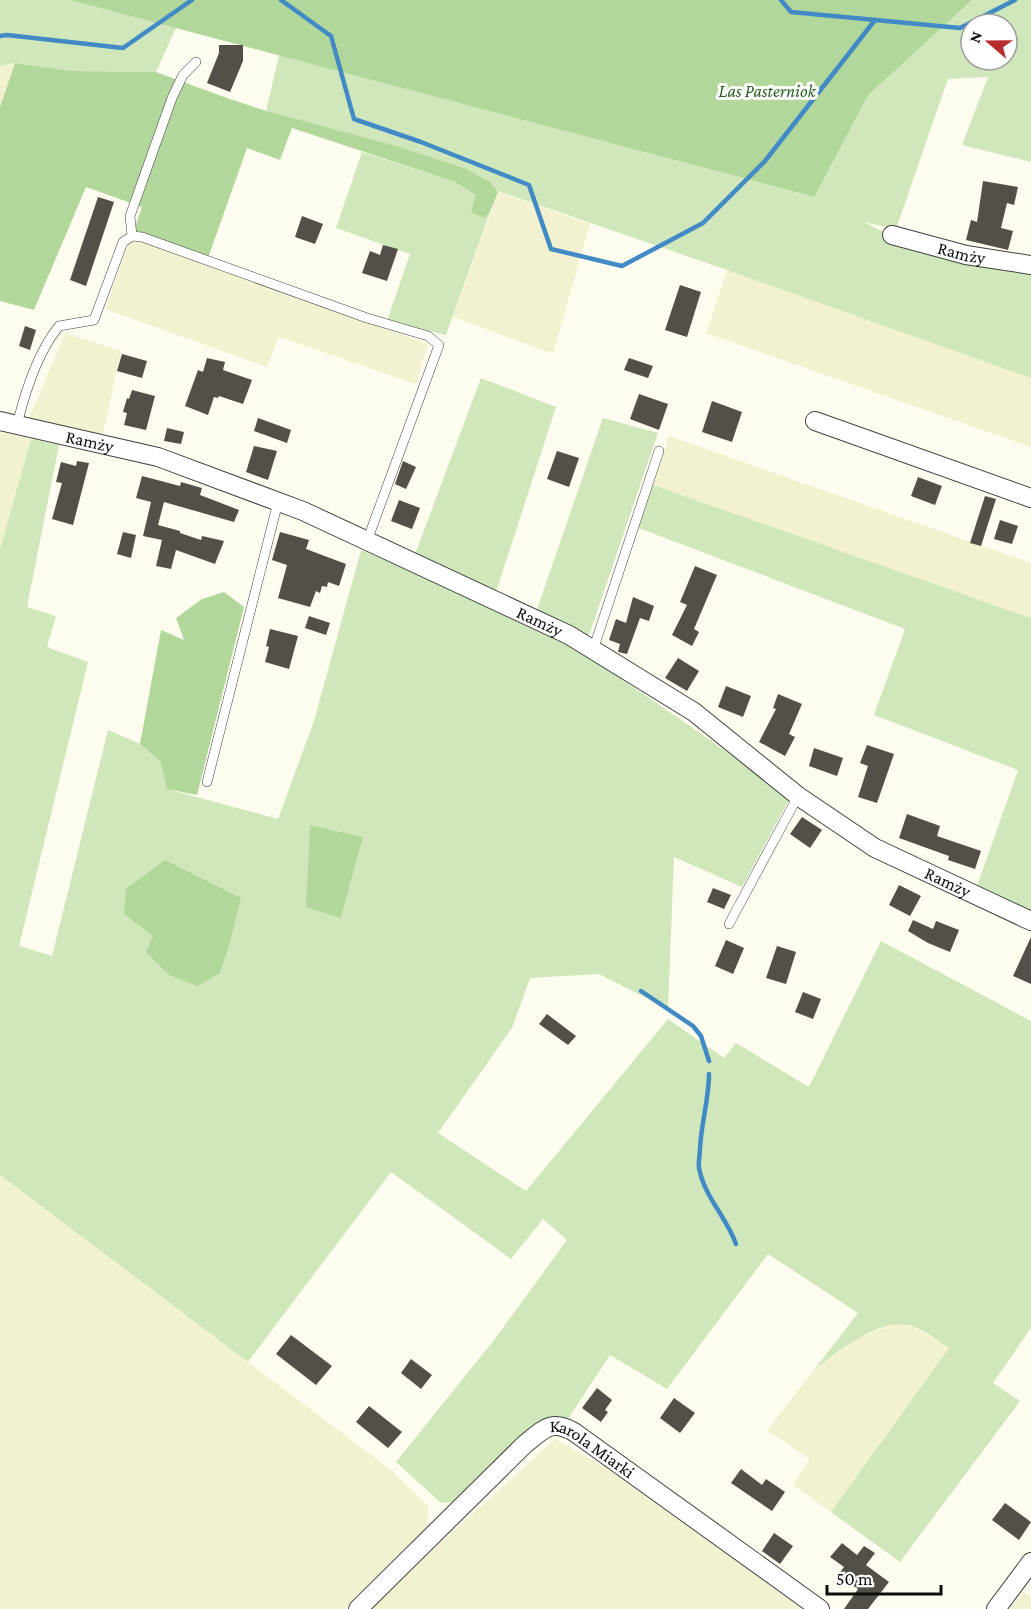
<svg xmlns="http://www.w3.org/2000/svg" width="1031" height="1609" font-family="'Crimson Pro',serif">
  <rect width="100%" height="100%" fill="#fefcef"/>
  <!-- farmland -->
  <g fill="#f3f2d0">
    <polygon points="15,63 0,107 0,66"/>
    <polygon points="498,192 590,224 553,354 453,317"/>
    <polygon points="140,241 428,344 416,384 279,337 267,367 105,309 129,242"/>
    <polygon points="727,270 1031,378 1031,447 706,333"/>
    <polygon points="65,333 121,351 102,437 28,421"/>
    <polygon points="0,432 31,439 0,549"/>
    <polygon points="669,436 1031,563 1031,618 653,485"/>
    <polygon points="0,1175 390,1469 428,1506 427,1529 345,1609 0,1609"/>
    <polygon points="896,1324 916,1328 949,1348 831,1512 793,1485 810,1459 767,1430 814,1370 857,1339 875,1331"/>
    <polygon points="555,1439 605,1467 802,1609 368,1609"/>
    <polygon points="1023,1592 1031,1596 1031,1609 1010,1609"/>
  </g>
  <!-- green -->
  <g fill="#cfe7ba" fill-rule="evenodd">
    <polygon points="0,0 70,0 176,28 156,72 72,71 15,63 0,66"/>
    <path d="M972,0H1031V162L962,145L988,77L948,79L896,229L864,222L918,249L1031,266V378L727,270L266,111L279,55L813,197L868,94ZM971,24H1007V60H971Z"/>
    <polygon points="362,152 455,182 476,195 484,218 490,212 446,335 387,321 410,254 336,228"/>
    <polygon points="481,378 556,407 495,595 414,557"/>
    <polygon points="603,418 658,433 587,641 535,615"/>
    <path d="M31,439L59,445L27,607L56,616L47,647L88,662L19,946L52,956L108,730L140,744L160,761L167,789L278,819L314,721L361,550L484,602L565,640L791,796L742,887L674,857L668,1009L599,974L530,978L512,1028L438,1133L526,1191L668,1019L724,1058L736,1043L809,1087L881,941L1031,1021V1328L993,1383L1020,1401L900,1562L831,1512L949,1348C938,1341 928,1333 917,1328C883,1313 840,1351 814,1370L858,1313L768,1254L667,1389L610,1355L566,1422L457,1502L441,1503L396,1462L494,1340L567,1240L543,1219L511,1259L391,1172L248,1362L0,1175V549ZM310,825L363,837L341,918Z"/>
    <polygon points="653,485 1031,618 1031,915 976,889 1018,770 874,715 905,629 636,527"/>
  </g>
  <!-- forest -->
  <g fill="#b2d79a">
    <polygon points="70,0 972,0 868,95 814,197"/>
    <polygon points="15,63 72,71 156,72 227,98 266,111 396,146 466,169 490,182 498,192 490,212 484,218 471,212 476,195 455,182 292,128 280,160 247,148 208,258 134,230 142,207 86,187 34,310 0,301 0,107"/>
    <polygon points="224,592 244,607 197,795 167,789 160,761 140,744 161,630 184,640 176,618 202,599"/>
    <polygon points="310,825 363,837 341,918 306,907"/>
    <polygon points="165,860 241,898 229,946 220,973 198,986 169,975 146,952 153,936 124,914 126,889"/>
  </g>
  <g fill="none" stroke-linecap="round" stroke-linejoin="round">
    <!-- stream -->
    <g stroke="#418ac6" stroke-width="4.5">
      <polyline points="281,0 331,36 354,119 421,142 529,185 551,249 622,266 703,223 765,161 875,20"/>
      <polyline points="781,0 791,12 960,28 1015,0"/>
      <polyline points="0,36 7,35 123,48 192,0"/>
      <polyline points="641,991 693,1026 701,1036 709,1061"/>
      <path d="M709,1074C709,1099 701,1124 700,1149C700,1155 698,1163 699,1168C704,1196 727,1218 736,1244"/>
    </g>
  </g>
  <!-- building -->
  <g fill="#554f4a">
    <polygon points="219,45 243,45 243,61 230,92 207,83 219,53"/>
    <polygon points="983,181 1018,187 1014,205 1007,203 1001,228 1013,231 1008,250 966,240 971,220 977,222"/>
    <polygon points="98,197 114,202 86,286 70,280"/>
    <polygon points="302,216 323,224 315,244 295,237"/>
    <polygon points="383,245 398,249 387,281 362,273 370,251 380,255"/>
    <polygon points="680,285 701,292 687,337 665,330"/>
    <polygon points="25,326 36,330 30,350 19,346"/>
    <polygon points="122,354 147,361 142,378 117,371"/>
    <polygon points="207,358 225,362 223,370 252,380 243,404 219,396 218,398 214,397 208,415 185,406 198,370 203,372"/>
    <polygon points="629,358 653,366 648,378 624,370"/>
    <polygon points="132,390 155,396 146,430 124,425 127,413 123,412 127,398 129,399"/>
    <polygon points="639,394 668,404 659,430 630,419"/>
    <polygon points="712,401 742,412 732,442 702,432"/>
    <polygon points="258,418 291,430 287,443 254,431"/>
    <polygon points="167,428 184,432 181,444 164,441"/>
    <polygon points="254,446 277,451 268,480 246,472"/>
    <polygon points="557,451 579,458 569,487 547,479"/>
    <polygon points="77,461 89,463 73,525 52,519 62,483 56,482 61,462 76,466"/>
    <polygon points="403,461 416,467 406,489 395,484"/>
    <polygon points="142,476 180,486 181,482 202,488 200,495 239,510 234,522 164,502 158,525 180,531 180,533 201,540 202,536 224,541 215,564 176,550 171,569 156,566 162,540 143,536 151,502 136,498"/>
    <polygon points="918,477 942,486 935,505 911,496"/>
    <polygon points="985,496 996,499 981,546 970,543"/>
    <polygon points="399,500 420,508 412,529 391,521"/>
    <polygon points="1000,520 1018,526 1012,544 994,539"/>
    <polygon points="123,532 136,535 131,558 117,554"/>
    <polygon points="280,532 309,540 306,549 346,564 339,586 328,582 327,587 322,586 320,593 316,591 310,607 278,598 287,565 272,560"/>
    <polygon points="695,566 717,575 694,629 699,632 692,646 672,635 687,605 680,602"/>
    <polygon points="633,597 654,606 649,621 640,618 627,654 618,652 620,644 609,640 616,619 626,623"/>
    <polygon points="309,616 330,623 326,635 305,628"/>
    <polygon points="270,629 298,636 289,669 265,662 269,647 266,646"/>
    <polygon points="678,658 699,671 687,691 665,678"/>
    <polygon points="726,686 751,696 743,717 718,707"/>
    <polygon points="778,694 802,704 789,734 795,737 785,756 759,742 776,709 773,708"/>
    <polygon points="867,745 894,754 877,803 858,797 868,766 860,763"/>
    <polygon points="814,748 843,758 837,776 809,766"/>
    <polygon points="907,814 940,826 937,836 981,851 975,869 948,860 949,856 899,838"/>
    <polygon points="802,817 822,830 810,848 790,834"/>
    <polygon points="899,885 921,896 910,916 889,905"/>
    <polygon points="713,888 731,895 724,909 707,902"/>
    <polygon points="913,920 933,929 936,921 959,930 950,952 928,943 908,931"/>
    <polygon points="1031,937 1031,984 1013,976"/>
    <polygon points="726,940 744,948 733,974 715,966"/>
    <polygon points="777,946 796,952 786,984 766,978"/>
    <polygon points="803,992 821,999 813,1019 795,1012"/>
    <polygon points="547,1014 576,1036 568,1045 539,1024"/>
    <polygon points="291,1335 332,1366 316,1385 276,1354"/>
    <polygon points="411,1359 432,1375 421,1389 401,1373"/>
    <polygon points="597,1388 612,1400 605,1410 608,1412 601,1422 582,1408"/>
    <polygon points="674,1398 695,1413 680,1433 660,1418"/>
    <polygon points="369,1406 402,1432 388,1448 356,1422"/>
    <polygon points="741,1469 762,1485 766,1479 785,1492 772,1511 731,1483"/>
    <polygon points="1005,1503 1031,1522 1019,1540 992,1520"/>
    <polygon points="774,1533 793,1546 780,1564 762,1551"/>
    <polygon points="842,1543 857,1555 864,1546 875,1553 866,1565 889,1582 868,1609 844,1609 858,1589 838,1575 844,1567 830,1557"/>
  </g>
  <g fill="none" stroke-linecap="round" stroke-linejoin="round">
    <defs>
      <g id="lane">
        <polyline points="132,236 130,216 172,98 183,75 196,62"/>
        <path d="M17,425C25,392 37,353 59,326L94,320L123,242L132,236L142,237L367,318L428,336L439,345L367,541"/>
        <polyline points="593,650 659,451"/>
        <polyline points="207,782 278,502"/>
        <polyline points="729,924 798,796"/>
      </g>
      <g id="street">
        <path id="s1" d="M892,235L966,255L1031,265"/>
        <path id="s2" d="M0,421L158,457L303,511L569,635L694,712L798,796L875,848L1031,921"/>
        <polyline points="815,421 1031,498"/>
        <path id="s3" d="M358,1609L525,1444C544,1429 551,1419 574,1432L820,1609"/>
        <polyline points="996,1609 1031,1562"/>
      </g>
    </defs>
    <!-- lane casing -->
    <use href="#lane" stroke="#404040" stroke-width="10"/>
    <!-- street casing -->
    <use href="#street" stroke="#404040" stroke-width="20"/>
    <!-- lane -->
    <use href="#lane" stroke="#fff" stroke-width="9"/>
    <!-- street -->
    <use href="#street" stroke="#fff" stroke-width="18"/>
  </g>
  <g text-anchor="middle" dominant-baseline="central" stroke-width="6" stroke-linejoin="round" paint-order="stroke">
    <!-- park labels -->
    <g font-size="18" font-style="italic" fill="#2b6221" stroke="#fff">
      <text x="767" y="91">Las Pasterniok</text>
    </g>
    <!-- street labels -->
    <g font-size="18" fill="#0d0d0d" stroke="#fff">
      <text stroke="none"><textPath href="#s1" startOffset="72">Ramży</textPath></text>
      <text stroke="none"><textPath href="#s2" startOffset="92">Ramży</textPath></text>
      <text stroke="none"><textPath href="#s2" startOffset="578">Ramży</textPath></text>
      <text stroke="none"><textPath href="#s2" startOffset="1064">Ramży</textPath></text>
      <text stroke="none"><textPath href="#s3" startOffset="314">Karola Miarki</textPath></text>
    </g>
  </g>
  <!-- north arrow -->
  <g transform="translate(989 42) rotate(290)"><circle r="28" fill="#ffffff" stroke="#9e9e9e" stroke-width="1.5"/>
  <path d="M0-4.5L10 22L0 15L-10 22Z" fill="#b62d2d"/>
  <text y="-9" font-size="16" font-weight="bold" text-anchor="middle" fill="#0d0d0d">N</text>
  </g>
  <!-- scale -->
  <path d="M827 1585v9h114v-9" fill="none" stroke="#0d0d0d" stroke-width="3"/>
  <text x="836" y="1585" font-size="18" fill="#0d0d0d" stroke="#ffffff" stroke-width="4.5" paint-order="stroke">50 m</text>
</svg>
